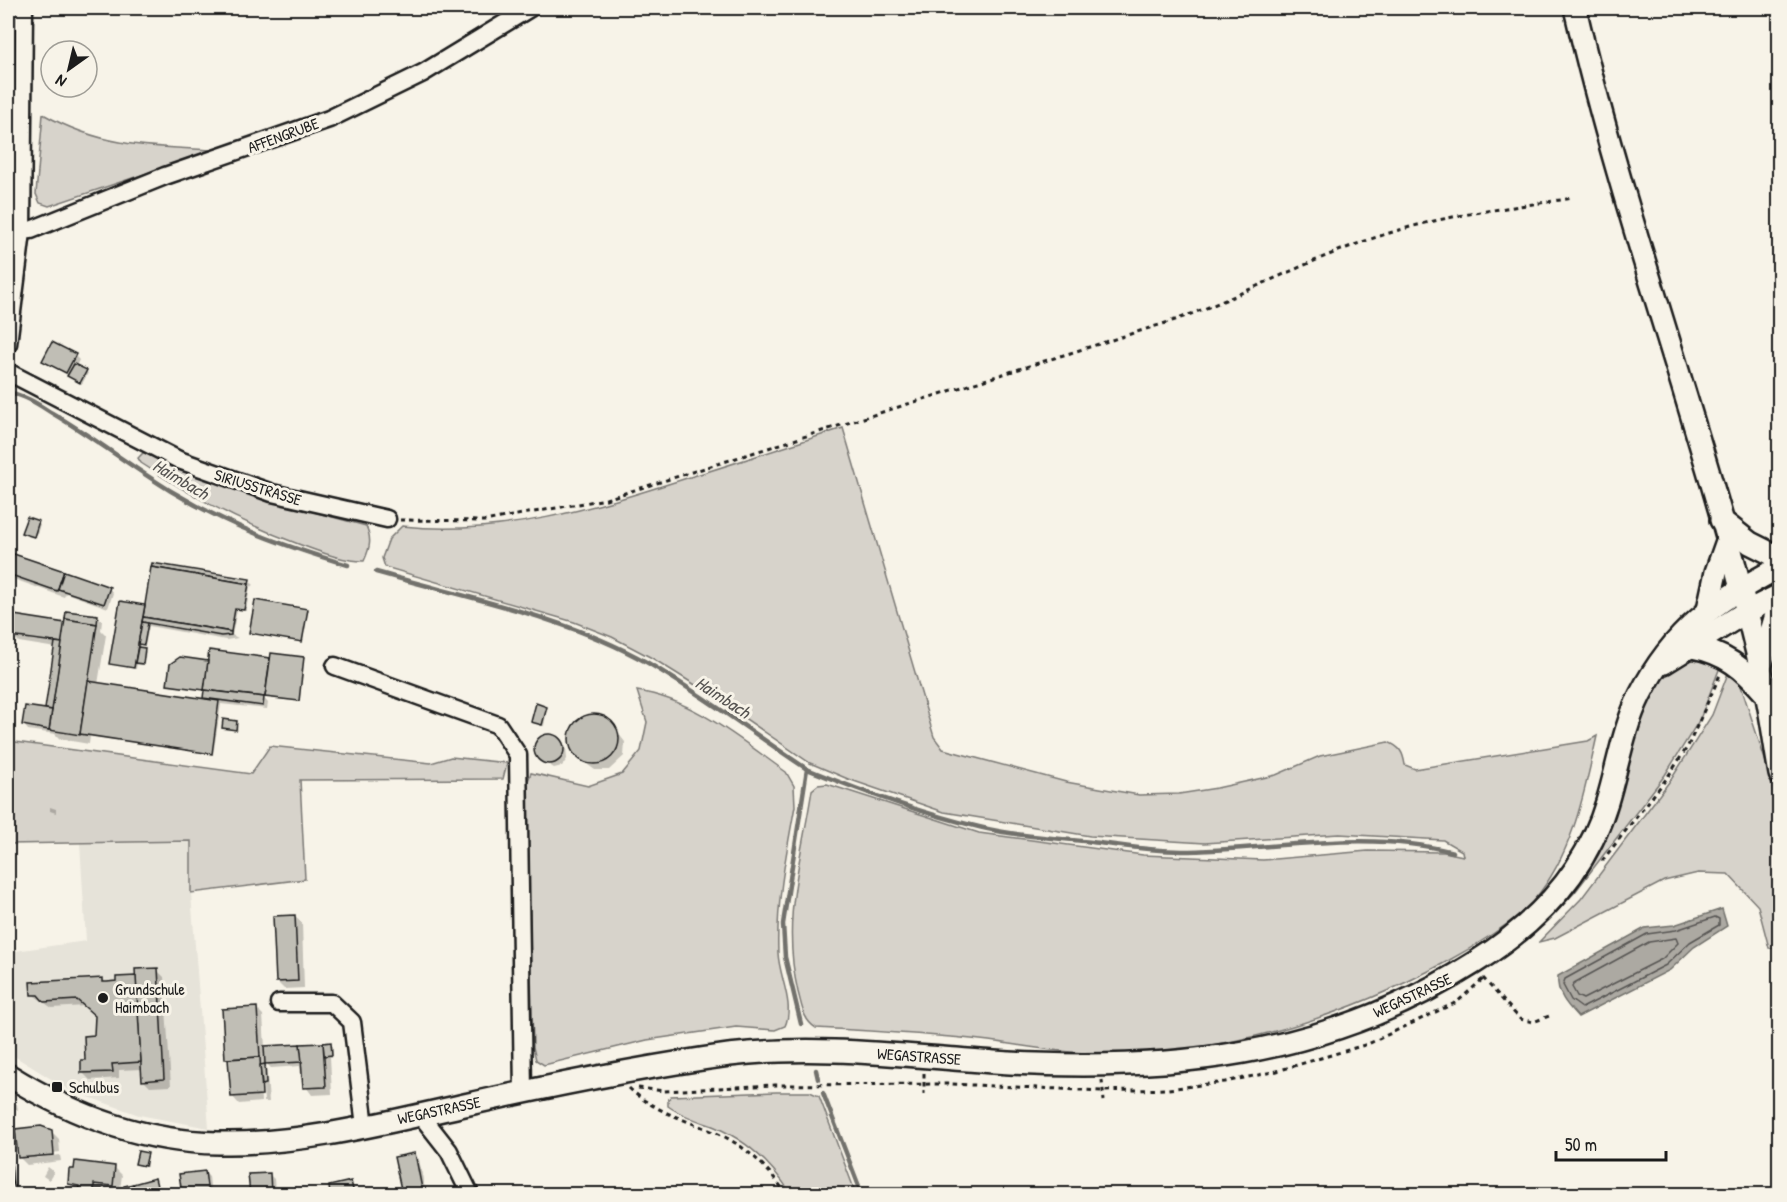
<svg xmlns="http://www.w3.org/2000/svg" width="1787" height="1202" font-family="'Patrick Hand',sans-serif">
  <rect width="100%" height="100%" fill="#f7f3e8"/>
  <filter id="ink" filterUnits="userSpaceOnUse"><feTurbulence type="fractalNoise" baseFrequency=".0167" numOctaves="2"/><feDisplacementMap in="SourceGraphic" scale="12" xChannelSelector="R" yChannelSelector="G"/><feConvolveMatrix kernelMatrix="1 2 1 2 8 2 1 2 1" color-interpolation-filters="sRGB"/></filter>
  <g filter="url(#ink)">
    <!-- built -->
    <polygon fill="#e6e3d9" points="191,841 191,893 209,1128 139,1115 69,1090 14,1056 8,1045 8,952 86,941 80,843"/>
    <!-- green -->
    <g fill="#d7d3cb" stroke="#7a7874" stroke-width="1.5">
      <path d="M43,114C101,147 151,147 216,150L49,206L40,203L36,194Z"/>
      <path d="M843,428L934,737L943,749L1066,782L1139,795L1179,794L1217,788L1276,775L1320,756L1388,742C1400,747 1403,752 1405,765L1415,769L1588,741L1597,736C1584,794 1573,854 1534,900C1517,921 1470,949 1446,962C1338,1020 1224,1055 1101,1054C1063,1053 1026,1046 989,1041C932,1034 874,1031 816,1028C803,1020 802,1006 798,992C781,921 801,861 812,790L818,785L827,784L979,833L1143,855L1263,860L1368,851L1444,852L1463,856L1462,851L1443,840L1339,834L1205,843L1090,836L944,812L848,779L810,763L705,691L652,658L612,637L574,622L385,567L382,558L389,539L402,526C501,537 594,508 687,478C739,462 791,445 843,428Z"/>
      <path d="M144,452L175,467L269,500L366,526C372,539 370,548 364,561C342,561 321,552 301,545C244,524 192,497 141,463L138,458Z"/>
      <polygon points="1698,657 1722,662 1700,719 1665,775 1575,892 1549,920 1504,956 1503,954 1545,918 1629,748 1650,696 1665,673"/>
      <polygon points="1730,668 1740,683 1770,775 1780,839 1779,949 1769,948 1758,906 1728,874 1698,873 1664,881 1555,938 1539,942 1581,899 1672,778 1712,715"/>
      <path d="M637,691C693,699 741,740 786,772L794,786L795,806C786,855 776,903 778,953C779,977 795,1004 785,1026L775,1030L736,1027L647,1040L544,1065L536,1060L533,1047L526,786L531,773L588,786L622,774L641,751L647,722Z"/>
      <polygon points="8,741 251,774 270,746 431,763 451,757 507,763 503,779 300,780 305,879 191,893 191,841 8,844"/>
      <path d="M776,1092H810L819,1096L856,1194H791C772,1164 748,1141 715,1127C699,1121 682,1116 668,1106V1100L671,1096Z"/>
    </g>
    <!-- water -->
    <path fill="#aca9a2" stroke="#72716c" stroke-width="1.5" d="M1722,909L1727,926L1694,947L1670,970L1578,1017C1567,1005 1556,993 1558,976L1645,928L1674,925Z"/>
    <!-- shadow -->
    <g fill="#0003">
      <polygon points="75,356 79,360 76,366 88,373 82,384 44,361"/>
      <polygon points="38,523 40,524 36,538 25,534"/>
      <polygon points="8,554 109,588 113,593 108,608 66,593 64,597 8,577"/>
      <polygon points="249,581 254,585 250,587 246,611 237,610 232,635 238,638 226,640 149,626 145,646 140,645 139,649 146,651 144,665 137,664 136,669 111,664 146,607"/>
      <polygon points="307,611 303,643 251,633"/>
      <polygon points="97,617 102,621 101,630 106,635 98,684 205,700 206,690 169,684 209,662 210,652 271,659 303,658 300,702 263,697 268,703 267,709 221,704 213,755 90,736 89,744 60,739 55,734 28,730 24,725 47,711 56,648 19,642 12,635"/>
      <polygon points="547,708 544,726 534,723 533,721"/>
      <polygon points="597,716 614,728 625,742 624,756 609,770 595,770 584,762 576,754 571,741 574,728 584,718"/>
      <polygon points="237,722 238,731 223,727"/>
      <polygon points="550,735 566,747 567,759 562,766 554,768 538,758 535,746 539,739"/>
      <polygon points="50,807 56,809 56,813 50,811"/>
      <polygon points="294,916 302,923 304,988 284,989 277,982"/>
      <polygon points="157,970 164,977 171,1086 150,1087 143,1080 143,1069 119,1070 119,1078 90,1080 83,1073 96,1036 97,1016 85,1006 52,1008 32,994 103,979 106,983 137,977"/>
      <polygon points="256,1008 263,1015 265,1048 333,1046 333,1057 330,1057 332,1094 312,1095 301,1080 300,1066 271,1068 266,1063 269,1102 264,1102 263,1084 260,1081 261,1102 239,1104 232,1096 224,1010"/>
      <polygon points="11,1103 17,1104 18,1110 12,1109"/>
      <polygon points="8,1116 13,1120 14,1130 41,1128 51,1131 59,1139 60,1152 36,1155 36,1158 60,1155 61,1161 27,1165 20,1158 18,1140 15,1140 15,1143 9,1143 17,1190 8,1191"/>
      <polygon points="147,1155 147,1167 137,1163"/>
      <polygon points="414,1155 419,1159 426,1194 403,1194 396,1158"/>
      <polygon points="48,1167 54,1172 49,1180 43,1176"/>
      <polygon points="115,1168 122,1175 120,1189 155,1180 162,1194 119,1194 100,1190 105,1194 78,1194 79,1191 69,1184"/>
      <polygon points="204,1172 209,1177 211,1194 183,1194 181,1175"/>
      <polygon points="269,1174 274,1179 275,1192 280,1194 251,1194 250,1176"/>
      <polygon points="351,1183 357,1194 332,1194 330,1187"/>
    </g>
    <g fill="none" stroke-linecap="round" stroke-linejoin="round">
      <!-- shore -->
      <g stroke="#565452" stroke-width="1.5">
        <polygon points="1715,917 1719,919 1719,925 1690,942 1666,965 1582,1008 1571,1000 1563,985 1565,979 1647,934 1676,930"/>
        <polygon points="1676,938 1678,943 1662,959 1583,999 1577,996 1572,987 1574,983 1649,942"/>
      </g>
      <!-- stream -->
      <g stroke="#72716c" stroke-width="4.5">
        <path d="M11,393C26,396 39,405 52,413C93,437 130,466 171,491C231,527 281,545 348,565"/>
        <path d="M376,572C467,598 565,616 648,663C703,695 754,734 807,769L783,924L785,957L801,1024"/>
        <path d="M807,769C863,792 921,813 979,827C1015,836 1055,838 1092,842C1122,846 1152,851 1182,851C1272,850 1365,829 1453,852"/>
        <polyline points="816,1070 818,1079"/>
        <polyline points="823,1093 862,1194"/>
      </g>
    </g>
    <!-- building -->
    <g fill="#c0beb5" stroke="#1c1c1c" stroke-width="1.5">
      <polygon points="52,342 76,354 66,373 42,361"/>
      <polygon points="74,364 87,370 80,383 67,376"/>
      <polygon points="27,517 39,521 34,537 21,533"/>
      <polygon points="8,552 64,571 57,591 8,574"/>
      <polygon points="152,563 250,579 249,584 151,567"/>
      <polygon points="151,567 249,584 244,610 235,609 231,632 143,617"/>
      <polygon points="64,571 110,587 104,604 58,589"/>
      <polygon points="255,600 308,609 302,642 249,633"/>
      <polygon points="120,601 145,605 134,668 109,664"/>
      <polygon points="66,611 98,615 97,624 65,619"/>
      <polygon points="14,615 65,623 62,643 10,636"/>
      <polygon points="143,617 231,632 231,635 221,636 142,622"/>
      <polygon points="65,619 97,624 80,735 49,730"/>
      <polygon points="142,622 148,623 144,645 138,644"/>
      <polygon points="55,642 62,643 52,710 45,709"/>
      <polygon points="138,647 145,648 143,664 135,663"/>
      <polygon points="209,650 270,658 265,697 204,690"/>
      <polygon points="271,653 304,657 299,701 265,697"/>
      <polygon points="180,657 208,661 204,690 167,685 170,664"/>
      <polygon points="88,681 219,701 212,754 80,734"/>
      <polygon points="204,690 264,697 263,706 203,698"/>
      <polygon points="536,703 547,707 542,725 531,722"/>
      <polygon points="25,706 52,710 49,730 22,725"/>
      <circle cx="594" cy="739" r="25"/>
      <polygon points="223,719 237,721 236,730 222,728"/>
      <circle cx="549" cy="749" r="15"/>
      <polygon points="295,915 298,981 276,982 273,916"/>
      <polygon points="158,968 164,1079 142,1081 135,969"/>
      <polygon points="136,976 141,1062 112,1064 113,1072 81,1073 81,1060 85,1060 84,1036 94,1035 95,1016 77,1000 44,1002 38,995 31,995 30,982 103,978 103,982 107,982 116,981 116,977"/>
      <polygon points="257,1007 260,1057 225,1059 222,1009"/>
      <polygon points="331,1042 332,1055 324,1056 323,1043"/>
      <polygon points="323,1043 326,1087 303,1088 300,1044"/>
      <polygon points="300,1044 302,1062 265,1064 264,1046"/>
      <polygon points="260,1057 262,1095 231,1097 228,1059"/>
      <polygon points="265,1064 266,1084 262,1085 260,1065"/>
      <polygon points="41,1126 52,1130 54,1155 18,1158 15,1129"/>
      <polygon points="138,1151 148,1153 145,1166 135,1164"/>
      <polygon points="415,1153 423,1194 402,1194 394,1157"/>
      <polygon points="75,1161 115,1166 113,1186 94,1184 94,1189 102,1189 101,1194 78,1194 79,1186 68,1184 69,1169 74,1169"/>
      <polygon points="8,1166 11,1166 13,1186 8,1187"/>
      <polygon points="205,1171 208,1194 182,1194 179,1174"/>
      <polygon points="270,1173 271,1194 250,1194 248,1174"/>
      <polygon points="155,1178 159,1194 136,1194 133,1184"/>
      <polygon points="351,1181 354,1194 330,1194 329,1186"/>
      <polygon points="133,1184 136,1194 126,1194 124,1186"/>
    </g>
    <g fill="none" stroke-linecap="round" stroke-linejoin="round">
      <defs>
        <g id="minor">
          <polyline points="8,232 31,230 165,176 329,119 423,73 530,8"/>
          <polyline points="8,344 22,232 24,8"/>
          <polyline points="8,372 179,460 272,493 387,519"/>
          <polyline points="335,666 498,725 518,755 523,1093"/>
          <polyline points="279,1003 332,1003 352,1022 365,1126"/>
          <polyline points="420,1114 449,1151 470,1194"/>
        </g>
        <g id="major">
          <path d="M1575,8C1628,239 1716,461 1766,693C1772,720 1775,747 1780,774"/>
          <polyline points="1721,520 1750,543 1780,558"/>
          <polyline points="1708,609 1716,572 1727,541"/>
          <path d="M1692,647C1725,653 1743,668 1765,693"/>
          <polyline points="1664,663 1746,612 1780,595"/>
          <polyline points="1761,666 1780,601"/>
          <path d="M8,1075C72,1115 141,1142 218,1143C302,1145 387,1122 469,1104C554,1085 642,1067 729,1055C817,1044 906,1056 994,1062C1166,1073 1325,1058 1474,963C1535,925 1586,873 1607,802C1618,766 1623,729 1640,695C1673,630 1717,600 1780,567"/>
        </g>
      </defs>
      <!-- minor casing -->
      <use href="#minor" stroke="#1c1c1c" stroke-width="21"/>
      <!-- major casing -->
      <use href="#major" stroke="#1c1c1c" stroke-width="26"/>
      <!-- path -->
      <g stroke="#1c1c1c" stroke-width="3" stroke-dasharray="4.5 4.5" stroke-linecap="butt">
        <path d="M400,520L484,521L606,499L1175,320C1252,292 1324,251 1403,229C1458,213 1517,207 1573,198"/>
        <polyline points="1602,861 1667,778 1688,746 1720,675"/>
        <polyline points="1483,978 1520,1019 1533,1022 1552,1015"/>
        <polyline points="924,1073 924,1094"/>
        <polyline points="1102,1080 1104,1101"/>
        <path d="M629,1088C656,1114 692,1121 725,1137C750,1150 771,1171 786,1194"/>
        <polyline points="638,1088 664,1091 775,1085 951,1084 1102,1091 1168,1089 1225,1082 1277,1071 1368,1044 1457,1002 1483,979"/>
      </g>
      <!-- minor -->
      <use href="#minor" stroke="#f7f3e8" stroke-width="16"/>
      <!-- major -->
      <use href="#major" stroke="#f7f3e8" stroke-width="21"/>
    </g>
  </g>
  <!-- markers -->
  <g fill="#1c1c1c" stroke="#f7f3e8" stroke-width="2">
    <circle cx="103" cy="998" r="6"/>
    <rect x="51" y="1081" width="12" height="12" rx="3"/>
  </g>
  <g text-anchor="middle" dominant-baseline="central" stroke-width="6" stroke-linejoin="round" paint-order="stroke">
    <!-- street labels -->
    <g font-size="16" fill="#1c1c1c" stroke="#f7f3e8">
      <text transform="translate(283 135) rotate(-20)">AFFENGRUBE</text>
      <text transform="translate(258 487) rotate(17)">SIRIUSSTRASSE</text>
      <text transform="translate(1412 995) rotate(-25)">WEGASTRASSE</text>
      <text transform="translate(919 1056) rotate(4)">WEGASTRASSE</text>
      <text transform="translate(439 1110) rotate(-12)">WEGASTRASSE</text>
    </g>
    <!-- poi labels -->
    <g font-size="16" fill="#1c1c1c" stroke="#f7f3e8" text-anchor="start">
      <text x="115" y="989">Grundschule<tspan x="115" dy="18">Haimbach</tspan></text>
      <text x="69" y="1087">Schulbus</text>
    </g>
    <!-- water labels -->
    <g font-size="18" font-style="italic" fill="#565452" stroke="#f7f3e8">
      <text transform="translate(181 479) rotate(31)">Haimbach</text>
      <text transform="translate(723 697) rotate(33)">Haimbach</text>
    </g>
  </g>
  <!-- margin -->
  <rect width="1787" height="1202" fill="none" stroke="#f7f3e8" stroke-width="30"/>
  <rect x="15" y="15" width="1757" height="1172" fill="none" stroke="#1c1c1c" stroke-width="2" filter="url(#ink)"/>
  <!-- north arrow -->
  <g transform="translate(69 69) rotate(214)"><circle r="28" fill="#f7f3e8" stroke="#9f9d96" stroke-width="1.5"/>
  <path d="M0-4.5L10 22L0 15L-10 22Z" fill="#1c1c1c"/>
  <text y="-9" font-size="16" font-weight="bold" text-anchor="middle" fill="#1c1c1c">N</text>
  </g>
  <!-- scale -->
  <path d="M1556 1151v9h110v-9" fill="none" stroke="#1c1c1c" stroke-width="3"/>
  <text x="1565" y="1151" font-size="18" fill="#1c1c1c" stroke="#f7f3e8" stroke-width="4.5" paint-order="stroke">50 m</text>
</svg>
